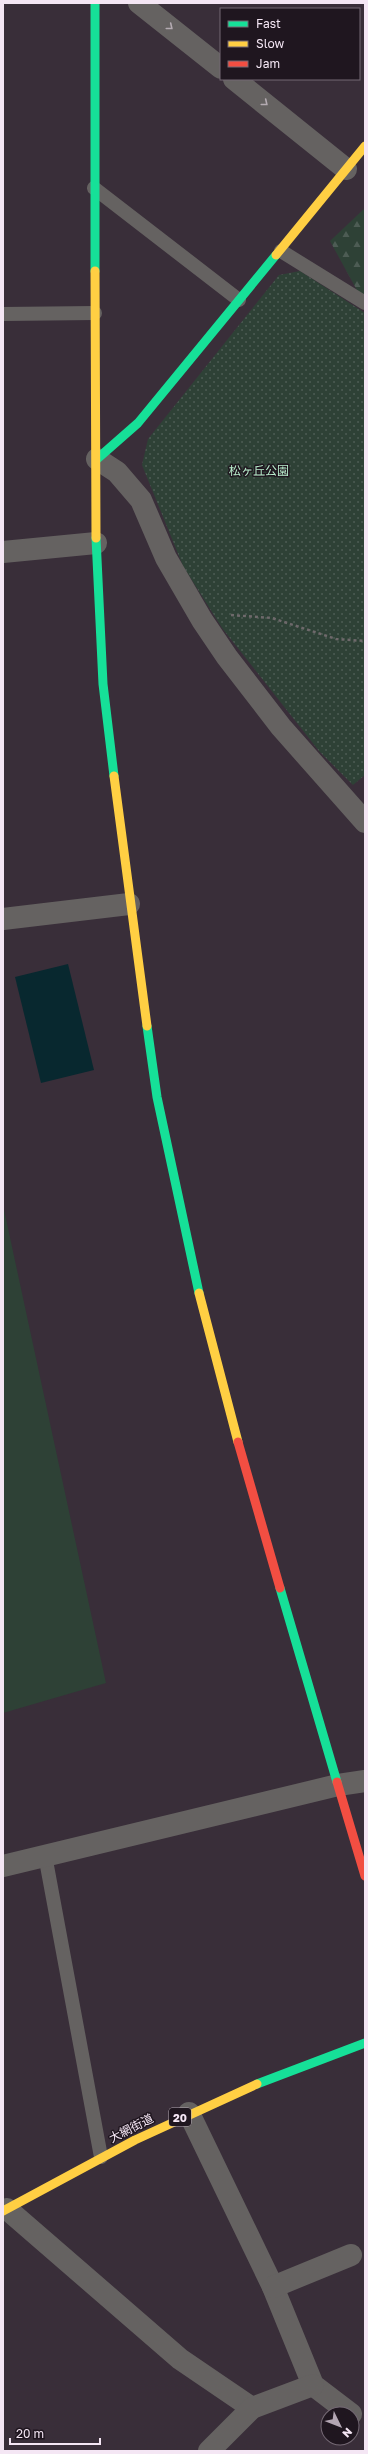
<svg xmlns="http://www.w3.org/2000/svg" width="368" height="2454" font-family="'Golos Text','Noto Sans JP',sans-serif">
  <defs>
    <pattern id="forest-firs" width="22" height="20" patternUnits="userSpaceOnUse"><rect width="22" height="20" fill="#2e4136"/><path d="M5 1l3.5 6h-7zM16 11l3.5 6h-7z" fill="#4d5c54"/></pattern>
    <pattern id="park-dots" width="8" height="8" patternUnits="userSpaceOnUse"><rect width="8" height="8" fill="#2e4136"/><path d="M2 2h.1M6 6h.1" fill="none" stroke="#4d5c54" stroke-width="1.8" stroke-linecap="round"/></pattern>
  </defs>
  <rect width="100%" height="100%" fill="#392e39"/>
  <!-- forest -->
  <polygon fill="url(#forest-firs)" points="365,208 365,305 330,241"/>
  <!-- park -->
  <polygon fill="url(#park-dots)" points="300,271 365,313 365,775 353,785 319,751 222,628 183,566 142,465 148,439 279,275"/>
  <!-- pitch -->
  <polygon fill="#2e4136" points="3,1205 106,1683 3,1713"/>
  <!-- water -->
  <polygon fill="#08282f" points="68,964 94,1070 41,1083 15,977"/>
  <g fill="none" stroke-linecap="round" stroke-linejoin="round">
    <!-- path -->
    <polyline stroke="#6e696b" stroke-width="2.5" stroke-dasharray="3 3" stroke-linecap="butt" points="231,615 272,618 336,639 365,641"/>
    <!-- lane -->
    <g stroke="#656261" stroke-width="14">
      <polyline points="94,188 239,300"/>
      <polyline points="281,251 365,303"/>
      <polyline points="3,314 95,313"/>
      <polyline points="45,1855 101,2157"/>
    </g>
    <!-- street -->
    <g stroke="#656261" stroke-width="22">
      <polyline points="139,3 221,68"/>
      <polyline points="234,79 346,169"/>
      <polyline points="97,459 117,472 141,500 166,558 202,620 227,657 281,727 365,822"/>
      <polyline points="3,552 96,543"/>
      <polyline points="3,919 129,904"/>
      <polyline points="3,1866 338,1785 365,1781"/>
      <polyline points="189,2113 273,2287 313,2385 351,2414"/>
      <polyline points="7,2209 180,2359 252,2408"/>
      <polyline points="273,2287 351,2255"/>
      <polyline points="209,2451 252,2408 313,2385"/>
    </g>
    <!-- fast -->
    <g stroke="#16e098" stroke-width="9">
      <polyline points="95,3 95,271"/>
      <polyline points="97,459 138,423 276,255"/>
      <polyline points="96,538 103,684 114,776"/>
      <polyline points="147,1026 157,1097 199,1293"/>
      <polyline points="280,1588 337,1782"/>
      <polyline points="257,2084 365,2043"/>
    </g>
    <!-- slow -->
    <g stroke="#ffcf43" stroke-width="9">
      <polyline points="276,255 365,146"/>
      <polyline points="95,271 96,538"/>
      <polyline points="114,776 147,1026"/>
      <polyline points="199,1293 238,1442"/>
      <polyline points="3,2211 135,2140 257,2084"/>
    </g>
    <!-- jam -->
    <g stroke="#f24e42" stroke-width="9">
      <polyline points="238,1442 280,1588"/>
      <polyline points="337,1782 365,1876"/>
    </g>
  </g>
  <!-- one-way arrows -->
  <defs><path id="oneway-chevron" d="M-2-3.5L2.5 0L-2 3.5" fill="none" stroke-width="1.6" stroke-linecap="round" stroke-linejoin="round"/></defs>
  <g stroke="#b4abb2">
    <use href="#oneway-chevron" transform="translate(170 27) rotate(39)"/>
    <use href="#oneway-chevron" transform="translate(265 103) rotate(39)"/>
  </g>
  <g text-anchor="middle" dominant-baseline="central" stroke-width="3" stroke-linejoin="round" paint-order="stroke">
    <!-- shield labels -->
    <rect fill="#1f161f" stroke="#b4a8b4" stroke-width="1" x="169" y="2108" width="22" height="18" rx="3"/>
    <g font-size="11" font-weight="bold" fill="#f4e6f4">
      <text x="180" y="2117">20</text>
    </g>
    <!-- park labels -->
    <g font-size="12" fill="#baefce" stroke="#1f161f">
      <text x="259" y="470">松ヶ丘公園</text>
    </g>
    <!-- street labels -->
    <g font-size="12" fill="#f4e6f4" stroke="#1f161f">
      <text transform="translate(131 2128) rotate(-27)">大網街道</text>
    </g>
  </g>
  <!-- border -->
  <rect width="368" height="2454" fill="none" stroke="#f4e6f4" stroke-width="8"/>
  <!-- legend -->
  <rect x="220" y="8" width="140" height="72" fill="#1f161f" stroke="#746974"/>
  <rect x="228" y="21" width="20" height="6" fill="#16e098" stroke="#746974"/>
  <text x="256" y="28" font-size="12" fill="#f4e6f4">Fast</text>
  <rect x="228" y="41" width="20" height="6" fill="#ffcf43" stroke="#746974"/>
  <text x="256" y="48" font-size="12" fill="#f4e6f4">Slow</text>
  <rect x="228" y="61" width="20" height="6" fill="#f24e42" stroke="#746974"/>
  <text x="256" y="68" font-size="12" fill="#f4e6f4">Jam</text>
  <!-- north arrow -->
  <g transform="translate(340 2426) rotate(133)"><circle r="19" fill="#1f161f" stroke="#746974"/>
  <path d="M0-3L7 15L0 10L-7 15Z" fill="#b3a6b3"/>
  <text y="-6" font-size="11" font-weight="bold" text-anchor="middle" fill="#f4e6f4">N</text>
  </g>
  <!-- scale -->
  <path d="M10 2438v6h90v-6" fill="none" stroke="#f4e6f4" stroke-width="2"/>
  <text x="16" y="2438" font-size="12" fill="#f4e6f4" stroke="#1f161f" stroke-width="3" paint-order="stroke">20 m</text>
</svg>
